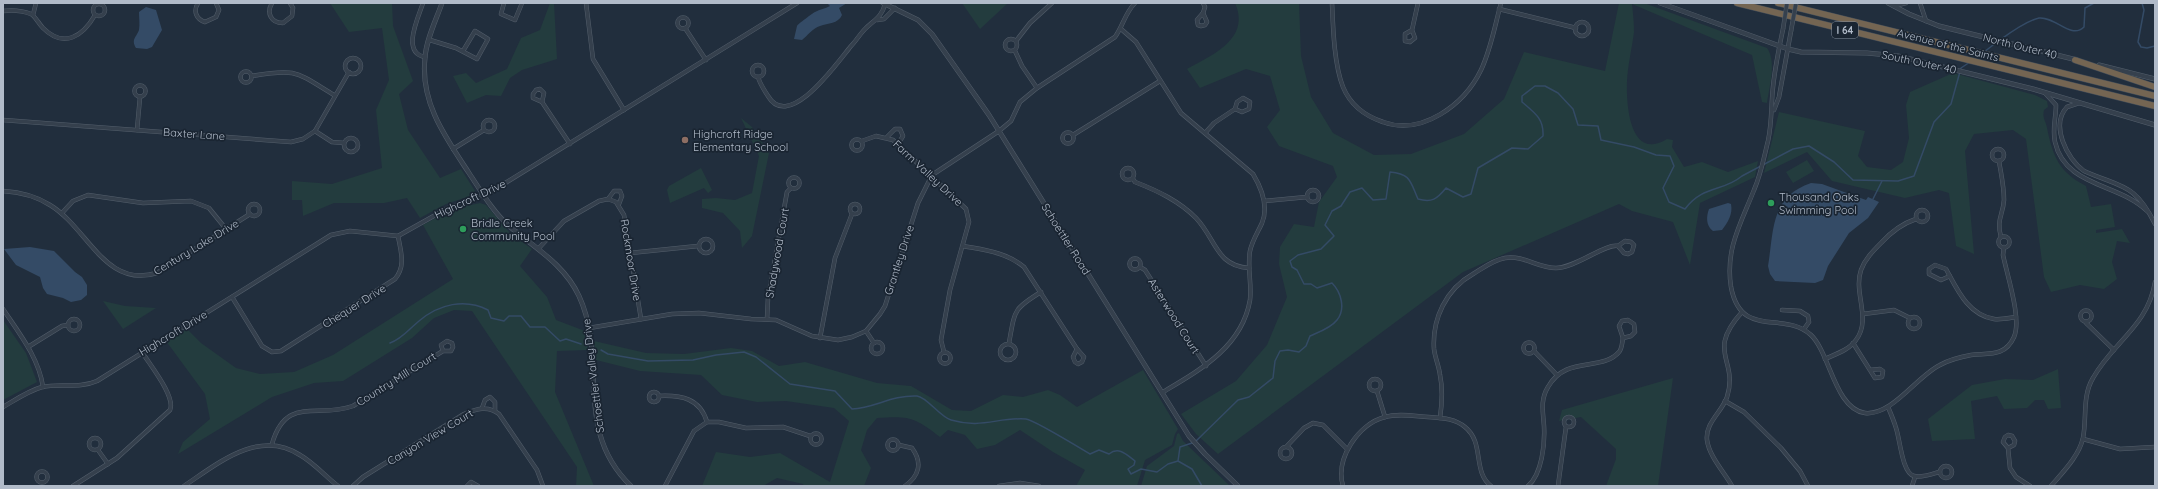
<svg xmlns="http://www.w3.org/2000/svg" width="2158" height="489" font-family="Quicksand,sans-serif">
  <rect width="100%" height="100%" fill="#212e3d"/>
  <!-- green -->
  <g fill="#233c3e">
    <polygon points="330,3 392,3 393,26 413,81 399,94 408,130 440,178 461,169 475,191 473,195 446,204 420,218 407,198 384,203 334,203 303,216 302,200 292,200 292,181 332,184 382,168 376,110 389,80 382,28 349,32"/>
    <polygon points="550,3 554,3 557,59 522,70 510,78 501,96 486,95 467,103 453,76 466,73 476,83 507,69 521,38 540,30"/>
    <polygon points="962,3 1008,3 980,29"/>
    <path d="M1235,3H1299L1301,56L1311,97L1333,133L1374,155L1411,154L1464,134L1504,99L1524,52L1605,71L1619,3H1644L1767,48C1777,62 1769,87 1767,103L1762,102L1752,55L1632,4C1633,13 1634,23 1634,32C1632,48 1628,64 1627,81C1626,105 1630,162 1667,139L1673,140L1672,147L1684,167L1702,162L1728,172L1758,161L1755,177L1700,203L1690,265L1673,222L1632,211L1619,204L1463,272L1218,454L1196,434L1181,414L1236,381L1267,345L1287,297L1279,264L1280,247L1294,224L1314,227L1319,202L1337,177L1333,166L1279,146L1267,127L1280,110L1270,76L1246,69L1200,88L1187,69C1212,55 1251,39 1235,3Z"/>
    <path d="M1953,73L2035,95L2047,101L2048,107L2044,110C2042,118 2046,121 2047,128C2053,157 2059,172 2086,186L2091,207L2111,204L2115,227L2096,230V233L2122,229L2130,243L2117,241L2112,262L2117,279L2104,289L2080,285L2051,292L2044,277L2026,139L2013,130L1974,134L1965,151L1974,254L1956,246L1949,193L1939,190L1905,198L1832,181L1807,152L1764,173L1779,112L1865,131L1858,156L1867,167L1891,170L1903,162L1909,138L1906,105L1910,92Z"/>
    <polygon points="741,118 752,127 769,153 752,236 742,248 740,231 723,213 702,208 702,199 716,198 735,200 752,193 759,156"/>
    <polygon points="1807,160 1814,171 1793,183 1786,172"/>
    <polygon points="701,168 712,190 708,193 704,188 670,203 667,190 669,186"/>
    <polygon points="480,203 486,205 510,233 532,249 520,266 547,297 556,320 585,331 588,350 557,351 555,392 594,486 576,486 577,467 472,311 454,310 434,318 412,338 343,381 314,383 272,397 178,454 183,442 210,419 205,394 166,341 187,329 201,343 236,368 260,374 294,372 333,355 453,279 423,225 452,209"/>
    <polygon points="103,301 125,306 156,308 123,329"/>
    <polygon points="3,320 26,353 37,382 3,400"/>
    <path d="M594,341L646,353L684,354L731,348L752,351L779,366L805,362L877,383L911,386L952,410L971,411L1003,395L1023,397L1048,390L1060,395L1077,407L1143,370L1178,429L1175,434L1172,445L1145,460L1137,486H1076L1085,470L1053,452L1020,430L995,445L977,449L965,435L948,430L940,437C914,417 910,416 877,418L867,430L861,450L871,468L864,486H804L803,484L777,478L763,486H702L716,452L750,457L780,453L830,482L849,421L834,408L786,401L757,402L722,395L701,375L640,371L596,360Z"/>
    <polygon points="2058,369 2061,408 2048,409 2044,400 2035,400 2027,408 2004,409 1997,396 1971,401 1975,439 1932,441 1928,419 1972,385 2005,379 2033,380"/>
    <polygon points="1673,378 1658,486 1606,486 1616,459 1616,449 1581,417 1559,421 1562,410"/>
    <polygon points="1179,433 1183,441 1230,486 1141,486 1147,466 1174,446 1177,434"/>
  </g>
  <!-- water -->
  <g fill="#344b66">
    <path d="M827,3H847L839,8L842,15C838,24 828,23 820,26C813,28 807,36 802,40L794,39L797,26C798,24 813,13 815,12C820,9 825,9 830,6Z"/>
    <path d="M146,7L156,10L162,30L152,47L147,49L136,48C131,39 136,38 139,30C140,24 139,18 139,12Z"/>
    <path d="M1811,183L1822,184L1866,200L1868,197L1879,202L1868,218L1849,233L1828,266L1823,280L1815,283L1775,281L1770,274L1768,266C1774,230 1770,197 1811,183Z"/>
    <path d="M1728,203L1731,204C1733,214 1728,222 1722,230L1713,231C1706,226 1706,217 1709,209Z"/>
    <polygon points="30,247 54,251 75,272 82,277 87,285 87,295 81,300 71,302 63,298 47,294 43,288 40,277 16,265 4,249"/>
  </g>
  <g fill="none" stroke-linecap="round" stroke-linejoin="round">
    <!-- stream -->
    <g stroke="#344b66" stroke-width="1.5">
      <polyline points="2142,3 2144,10 2138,42 2141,47 2147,48 2155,46"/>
      <path d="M2000,40C2011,32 2026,21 2039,18C2055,16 2071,40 2084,27L2085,8L2094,3"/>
      <polyline points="1984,52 1997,42"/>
      <polyline points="1873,199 1882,181"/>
      <path d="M390,343C402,339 409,329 419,321C439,304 465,298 488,310L491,318L504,321L509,316H521L530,327H545L560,341L566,339L581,344"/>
      <path d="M601,350L608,354L648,361L693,360L716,355L744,352L756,357L790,384L835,391L852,409C875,408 891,395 917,396C927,397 940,417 951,420C982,429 998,417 1026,419C1034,420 1080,448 1090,454L1099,450L1109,454C1119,446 1127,455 1135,461L1134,465L1128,469L1131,474L1141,469L1157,472L1168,464L1178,461"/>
      <path d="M1202,486L1192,469L1178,461L1180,447L1195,442L1238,400L1249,397L1273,378L1275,361L1280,351L1288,350L1299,352L1306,346L1310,336C1319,332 1331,328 1337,320C1346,309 1341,292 1332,283L1317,288L1311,284H1304L1297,270L1292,267L1290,261L1298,255L1321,249L1334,236L1325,225L1332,211L1341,206L1350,192L1362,188L1373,200L1386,199L1390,172C1411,174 1410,181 1418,199C1432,203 1437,199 1446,188L1463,197L1471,194L1478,168L1512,148L1528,149L1543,136C1544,119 1535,113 1522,102V96L1535,86H1545L1558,93L1573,109L1578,125L1598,126L1601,140L1634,147L1656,155L1670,156L1674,166L1663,188L1669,202L1685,209C1703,185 1723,192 1742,176L1793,149L1809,146L1834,162L1853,180L1898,181L1914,176L1934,122L1951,104L1961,68L1970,62"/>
    </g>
    <defs>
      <g id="minor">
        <path d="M198,3C193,11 196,19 205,22L216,17L219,10L216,3"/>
        <path d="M272,3C266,13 271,23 283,23L292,16L293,8L290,3"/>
        <path d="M423,3C418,18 401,53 425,57"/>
        <polyline points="504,3 501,14 515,20 522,3"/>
        <polyline points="586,3 593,59 624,110"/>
        <polyline points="1203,3 1205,7 1203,13"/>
        <path d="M1332,3C1333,28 1334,64 1343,87C1350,104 1365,116 1383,122C1422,136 1464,105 1481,70C1491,49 1495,25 1501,3"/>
        <polyline points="1920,3 1926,21"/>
        <circle cx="99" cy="10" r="6"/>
        <polyline points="1894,6 1906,3"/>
        <polyline points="1499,9 1576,28"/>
        <path d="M3,11C12,10 23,11 31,14C35,16 39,24 43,28C64,49 83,36 95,15"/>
        <polygon points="1203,13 1207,22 1205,25 1201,26 1198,25 1197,20"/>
        <polyline points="33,15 36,3"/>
        <circle cx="683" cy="23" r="5.5"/>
        <polyline points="877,20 884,19 895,8"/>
        <circle cx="1582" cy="29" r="7"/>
        <polyline points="685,28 706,60"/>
        <path d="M1121,29L1136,42L1181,113L1253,174C1262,189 1269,206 1262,223C1258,232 1252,241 1250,251C1247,267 1252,284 1250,300C1242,347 1200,370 1163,392"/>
        <path d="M1783,29C1779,48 1775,67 1773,87C1771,105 1772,123 1768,141C1764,157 1761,174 1754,190C1741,223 1725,249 1731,287C1741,340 1784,310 1811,335C1830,353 1835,409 1865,413C1892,416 1917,376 1940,365C1949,360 1960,357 1971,355C1989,353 2005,357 2014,337C2022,319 2007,275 2003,255L2004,247"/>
        <polyline points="1412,30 1405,34 1405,41 1410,42 1415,38 1412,30 1418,3"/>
        <circle cx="1011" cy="45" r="6"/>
        <polyline points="430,40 456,48 477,59 488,39 475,31 463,51"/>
        <polyline points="1016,41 1030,23 1052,3"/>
        <polyline points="1015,51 1022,66 1037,88"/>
        <circle cx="353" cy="66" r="8"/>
        <circle cx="758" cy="71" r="6"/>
        <circle cx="246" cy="77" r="5.5"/>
        <path d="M252,76C297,68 296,72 334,95"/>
        <path d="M758,77C760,84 764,90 768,96C789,132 837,63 851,46C856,41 860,34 865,29C874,20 882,17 885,4"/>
        <circle cx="140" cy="91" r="5.5"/>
        <polygon points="536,90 540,89 544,93 542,102 533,98 533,94"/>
        <path d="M2045,93L2056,105C2056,118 2052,129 2055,142C2065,187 2119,183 2147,211"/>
        <polygon points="1243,98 1250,102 1249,109 1242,112 1235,109 1237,102"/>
        <polyline points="542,102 570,144"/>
        <path d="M2079,103L2067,107C2050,125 2067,159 2084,171C2122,188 2135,183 2155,224"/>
        <polyline points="1774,110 1779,97 1791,31"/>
        <polyline points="3,120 291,142 303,139 315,131 349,72"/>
        <circle cx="489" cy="126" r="6"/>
        <polyline points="137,130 140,97"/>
        <polyline points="315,131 332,142 344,143"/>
        <polyline points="1206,132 1214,123 1235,109"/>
        <circle cx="1068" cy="138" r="5.5"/>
        <polyline points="1073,135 1160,81"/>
        <polyline points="887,137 895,129 900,129 903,136 898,144"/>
        <circle cx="351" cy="145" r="7"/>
        <circle cx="857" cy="145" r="5.5"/>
        <polyline points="862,141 876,136 893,140 966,209 969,222 950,290 941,340 944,352"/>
        <circle cx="1998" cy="155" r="6"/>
        <polyline points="453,149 484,130"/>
        <path d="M1999,161C2001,174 2004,186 2004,200C2003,215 1996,220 2001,237"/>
        <circle cx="1128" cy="174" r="6"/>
        <circle cx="794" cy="183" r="5.5"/>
        <path d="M1133,179L1135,182C1158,191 1179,201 1196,218C1216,239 1216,266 1249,268"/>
        <circle cx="1313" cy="196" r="6"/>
        <path d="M3,191C19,192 36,196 50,205C88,228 105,289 157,273L250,214"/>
        <polyline points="608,199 614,191 620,191 622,196 619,204"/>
        <polyline points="1265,201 1307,197"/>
        <circle cx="855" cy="209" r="5"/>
        <circle cx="254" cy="210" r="6"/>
        <circle cx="1922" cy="216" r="6"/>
        <polyline points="62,213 73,201 88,195 143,203 191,201 209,208 226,229"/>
        <circle cx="2004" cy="242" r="5.5"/>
        <circle cx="706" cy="246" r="7"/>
        <polygon points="1625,241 1631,242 1634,245 1632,252 1628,254 1624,253 1618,246"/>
        <path d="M963,246C984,250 1006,252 1024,267L1077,349"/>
        <polyline points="539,248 564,221 599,201 608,199 616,202 624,215 641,319"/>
        <polyline points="630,253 698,246"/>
        <circle cx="1135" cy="264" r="5.5"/>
        <polyline points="1140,267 1145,270 1206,366"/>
        <path d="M1950,276L1941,280L1929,274V269L1935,265L1946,269C1957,289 1968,315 1994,319C2001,320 2009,318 2016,317"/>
        <path d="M232,297L262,346L272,352L281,351L395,279C406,266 401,252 398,236"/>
        <path d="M3,309C19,333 39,358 43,387"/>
        <polyline points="1782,310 1800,311 1808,316 1809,322 1804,329"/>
        <circle cx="2086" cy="316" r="5.5"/>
        <polyline points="1863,314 1894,310 1910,318"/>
        <circle cx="1914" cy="323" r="6"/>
        <circle cx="74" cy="325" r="6"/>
        <polyline points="767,319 768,298 787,192 791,188"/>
        <polygon points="1628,320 1634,324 1635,332 1631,336 1623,338 1619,326 1622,321"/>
        <polyline points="2086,323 2114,350"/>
        <path d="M589,328L672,314L699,313L751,319L776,320L812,336L838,340L852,337L866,331L880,314L885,306L918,203L932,175L999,131L1011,121L1020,102L1037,88L1115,37C1123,26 1125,13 1135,3"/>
        <polyline points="866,331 874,343"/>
        <polyline points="820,338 835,258 852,214"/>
        <circle cx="877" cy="348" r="6"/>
        <circle cx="1529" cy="348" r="5.5"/>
        <path d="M1009,343C1015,310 1013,309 1041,292"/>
        <polyline points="1853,343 1875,378 1882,377 1883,371 1880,369 1870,370"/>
        <circle cx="1008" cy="352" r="8"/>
        <polyline points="28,347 62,326 68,325"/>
        <polygon points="1077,349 1084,357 1082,362 1078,364 1075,362 1073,357"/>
        <polyline points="1534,351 1557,375"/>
        <circle cx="945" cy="358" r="5.5"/>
        <path d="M1825,359C1836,354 1849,350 1856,340C1872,319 1853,293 1861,270C1865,259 1873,251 1881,243C1891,232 1901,224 1916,219"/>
        <circle cx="1375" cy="385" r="6"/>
        <polyline points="1377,391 1385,417"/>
        <circle cx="654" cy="397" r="5"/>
        <path d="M659,396C681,395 700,398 707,422"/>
        <polyline points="1725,401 1744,412 1781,448 1800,471 1808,486"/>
        <path d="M3,407C15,400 28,391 42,387C60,383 79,389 97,381L331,235L350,231L398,236L448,208L489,193L797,3"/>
        <path d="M1888,407C1891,414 1894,421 1896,428C1900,439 1902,473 1914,476C1922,478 1932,474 1939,472"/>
        <polyline points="482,408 485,400 490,397 495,402 495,410"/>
        <circle cx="1569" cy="422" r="5"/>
        <path d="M1440,418C1442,404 1443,389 1440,375C1439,366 1435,358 1434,349C1432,319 1446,289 1473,274C1483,268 1493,260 1505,258C1524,255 1538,268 1556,268C1575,268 1606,243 1618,246"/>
        <circle cx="816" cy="439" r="5.5"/>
        <circle cx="95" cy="444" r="6"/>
        <polyline points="2083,439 2120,449 2155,447"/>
        <circle cx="893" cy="445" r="5.5"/>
        <path d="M272,444C286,395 317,419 353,406L443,351H451L453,347L452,343L447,341L441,345L443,351"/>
        <path d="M899,445L912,448C923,463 919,476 905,486"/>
        <polyline points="1287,446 1304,428 1313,423 1323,425 1347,449"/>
        <circle cx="1286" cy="453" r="6"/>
        <polyline points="2008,448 2014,445 2015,441 2012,436 2008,435 2005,437 2003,442 2008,448 2010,468 2016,477 2030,486"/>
        <polyline points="98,450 108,464"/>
        <circle cx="1946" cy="472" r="6"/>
        <circle cx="42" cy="477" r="5.5"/>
        <path d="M73,486L117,458L170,410C176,397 150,365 142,352"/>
        <path d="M184,486C217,464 259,428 300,455C314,463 325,476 338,486"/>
        <path d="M353,486L363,477L464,414C476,409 488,405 499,414L537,470L543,486"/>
        <polyline points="467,486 471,482 478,486"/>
        <polyline points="665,486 694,431 707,422 719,422 746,428 783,427 810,436"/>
        <polyline points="999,486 1020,483 1039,486"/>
        <path d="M1343,486C1335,459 1358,424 1385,417C1398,413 1414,416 1428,417C1441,418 1454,418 1465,427C1485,443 1472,471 1491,486"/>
        <path d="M1528,486C1542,474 1545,444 1544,426C1543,412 1540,400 1548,387C1566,355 1602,372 1619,352C1622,349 1622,343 1623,338"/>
        <polyline points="1558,486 1566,427"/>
        <path d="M1732,486C1724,472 1709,456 1707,440C1705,423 1722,412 1727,397C1739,359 1705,353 1742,312"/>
        <polyline points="1912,486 1915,477"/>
        <path d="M2051,486C2063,472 2079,456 2083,438C2087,418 2082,396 2093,378C2113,342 2148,326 2155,282"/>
      </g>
      <g id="tertiary">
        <path d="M442,3C436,20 426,40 425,58C420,103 446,138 469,173C481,191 493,212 509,226C535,248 564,264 579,296C609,361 572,429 631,486"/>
        <polyline points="883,3 918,20 932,34 989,115 1189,436 1205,454 1238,486"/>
        <polyline points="1660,3 1788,49 1801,52 1867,53 1898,56 2033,89 2155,125"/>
        <polyline points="1888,3 1909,14 1939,26 2077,60"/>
        <polyline points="2099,65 2155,79"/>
      </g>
      <g id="motorway">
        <polyline points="1737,3 2155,106"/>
        <polyline points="1778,3 2155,96"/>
        <polyline points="2075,60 2155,87"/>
      </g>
    </defs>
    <!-- minor casing -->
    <use href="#minor" stroke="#535e6b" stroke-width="4.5"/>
    <!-- tertiary casing -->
    <use href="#tertiary" stroke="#535e6b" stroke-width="5"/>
    <!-- motorway casing -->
    <use href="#motorway" stroke="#404b58" stroke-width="7"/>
    <!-- minor -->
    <use href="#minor" stroke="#35404d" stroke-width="3.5"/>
    <!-- tertiary -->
    <use href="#tertiary" stroke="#35404d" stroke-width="4"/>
    <!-- motorway -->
    <use href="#motorway" stroke="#746552" stroke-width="6"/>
    <defs>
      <g id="minor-bridge">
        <polyline points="1783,29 1787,3"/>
        <polyline points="1791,31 1796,3"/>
      </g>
    </defs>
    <!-- minor-bridge casing -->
    <use href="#minor-bridge" stroke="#535e6b" stroke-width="4.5" stroke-linecap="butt"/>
    <!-- minor-bridge -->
    <use href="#minor-bridge" stroke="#35404d" stroke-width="3.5"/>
  </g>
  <!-- markers -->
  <circle fill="#8d6e63" stroke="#1a2532" stroke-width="1.5" cx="685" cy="140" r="4"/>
  <g fill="#2e9e5b" stroke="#1a2532" stroke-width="1.5">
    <circle cx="1771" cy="203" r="4"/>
    <circle cx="463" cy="229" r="4"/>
  </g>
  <g text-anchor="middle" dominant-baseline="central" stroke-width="3.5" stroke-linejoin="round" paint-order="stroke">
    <!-- shield labels -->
    <rect fill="#1a2532" stroke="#848e9c" stroke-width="1" x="1832" y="22" width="26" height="16" rx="3"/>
    <g font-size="10" font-weight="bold" fill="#b1bbc9">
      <text x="1845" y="30">I 64</text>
    </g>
    <!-- street labels -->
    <g font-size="11" fill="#b1bbc9" stroke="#1a2532">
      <text transform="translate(1948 45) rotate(14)">Avenue of the Saints</text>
      <text transform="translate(2020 46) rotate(14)">North Outer 40</text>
      <text transform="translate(1919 62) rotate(12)">South Outer 40</text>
      <text transform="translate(194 134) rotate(4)">Baxter Lane</text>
      <text transform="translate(928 173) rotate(43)">Farm Valley Drive</text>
      <text transform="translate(470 199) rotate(-25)">Highcroft Drive</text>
      <text transform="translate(1066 239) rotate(58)">Schoettler Road</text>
      <text transform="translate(196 247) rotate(-31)">Century Lake Drive</text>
      <text transform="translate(777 253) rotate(-80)">Shadywood Court</text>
      <text transform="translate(631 260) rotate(81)">Rockmoor Drive</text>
      <text transform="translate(899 260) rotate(-72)">Grantley Drive</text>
      <text transform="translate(354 306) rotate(-32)">Chequer Drive</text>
      <text transform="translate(1174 316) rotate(58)">Asterwood Court</text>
      <text transform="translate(173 333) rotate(-31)">Highcroft Drive</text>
      <text transform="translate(593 376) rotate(-97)">Schoettler Valley Drive</text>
      <text transform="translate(396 379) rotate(-32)">Country Mill Court</text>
      <text transform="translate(430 437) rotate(-31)">Canyon View Court</text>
    </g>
    <!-- poi labels -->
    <g font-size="11" fill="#b1bbc9" stroke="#1a2532" text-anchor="start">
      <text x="693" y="134">Highcroft Ridge<tspan x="693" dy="13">Elementary School</tspan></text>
      <text x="1779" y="197">Thousand Oaks<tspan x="1779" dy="13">Swimming Pool</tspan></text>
      <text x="471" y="223">Bridle Creek<tspan x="471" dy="13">Community Pool</tspan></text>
    </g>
  </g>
  <!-- border -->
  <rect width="2158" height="489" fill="none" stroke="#b1bbc9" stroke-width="8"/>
</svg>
